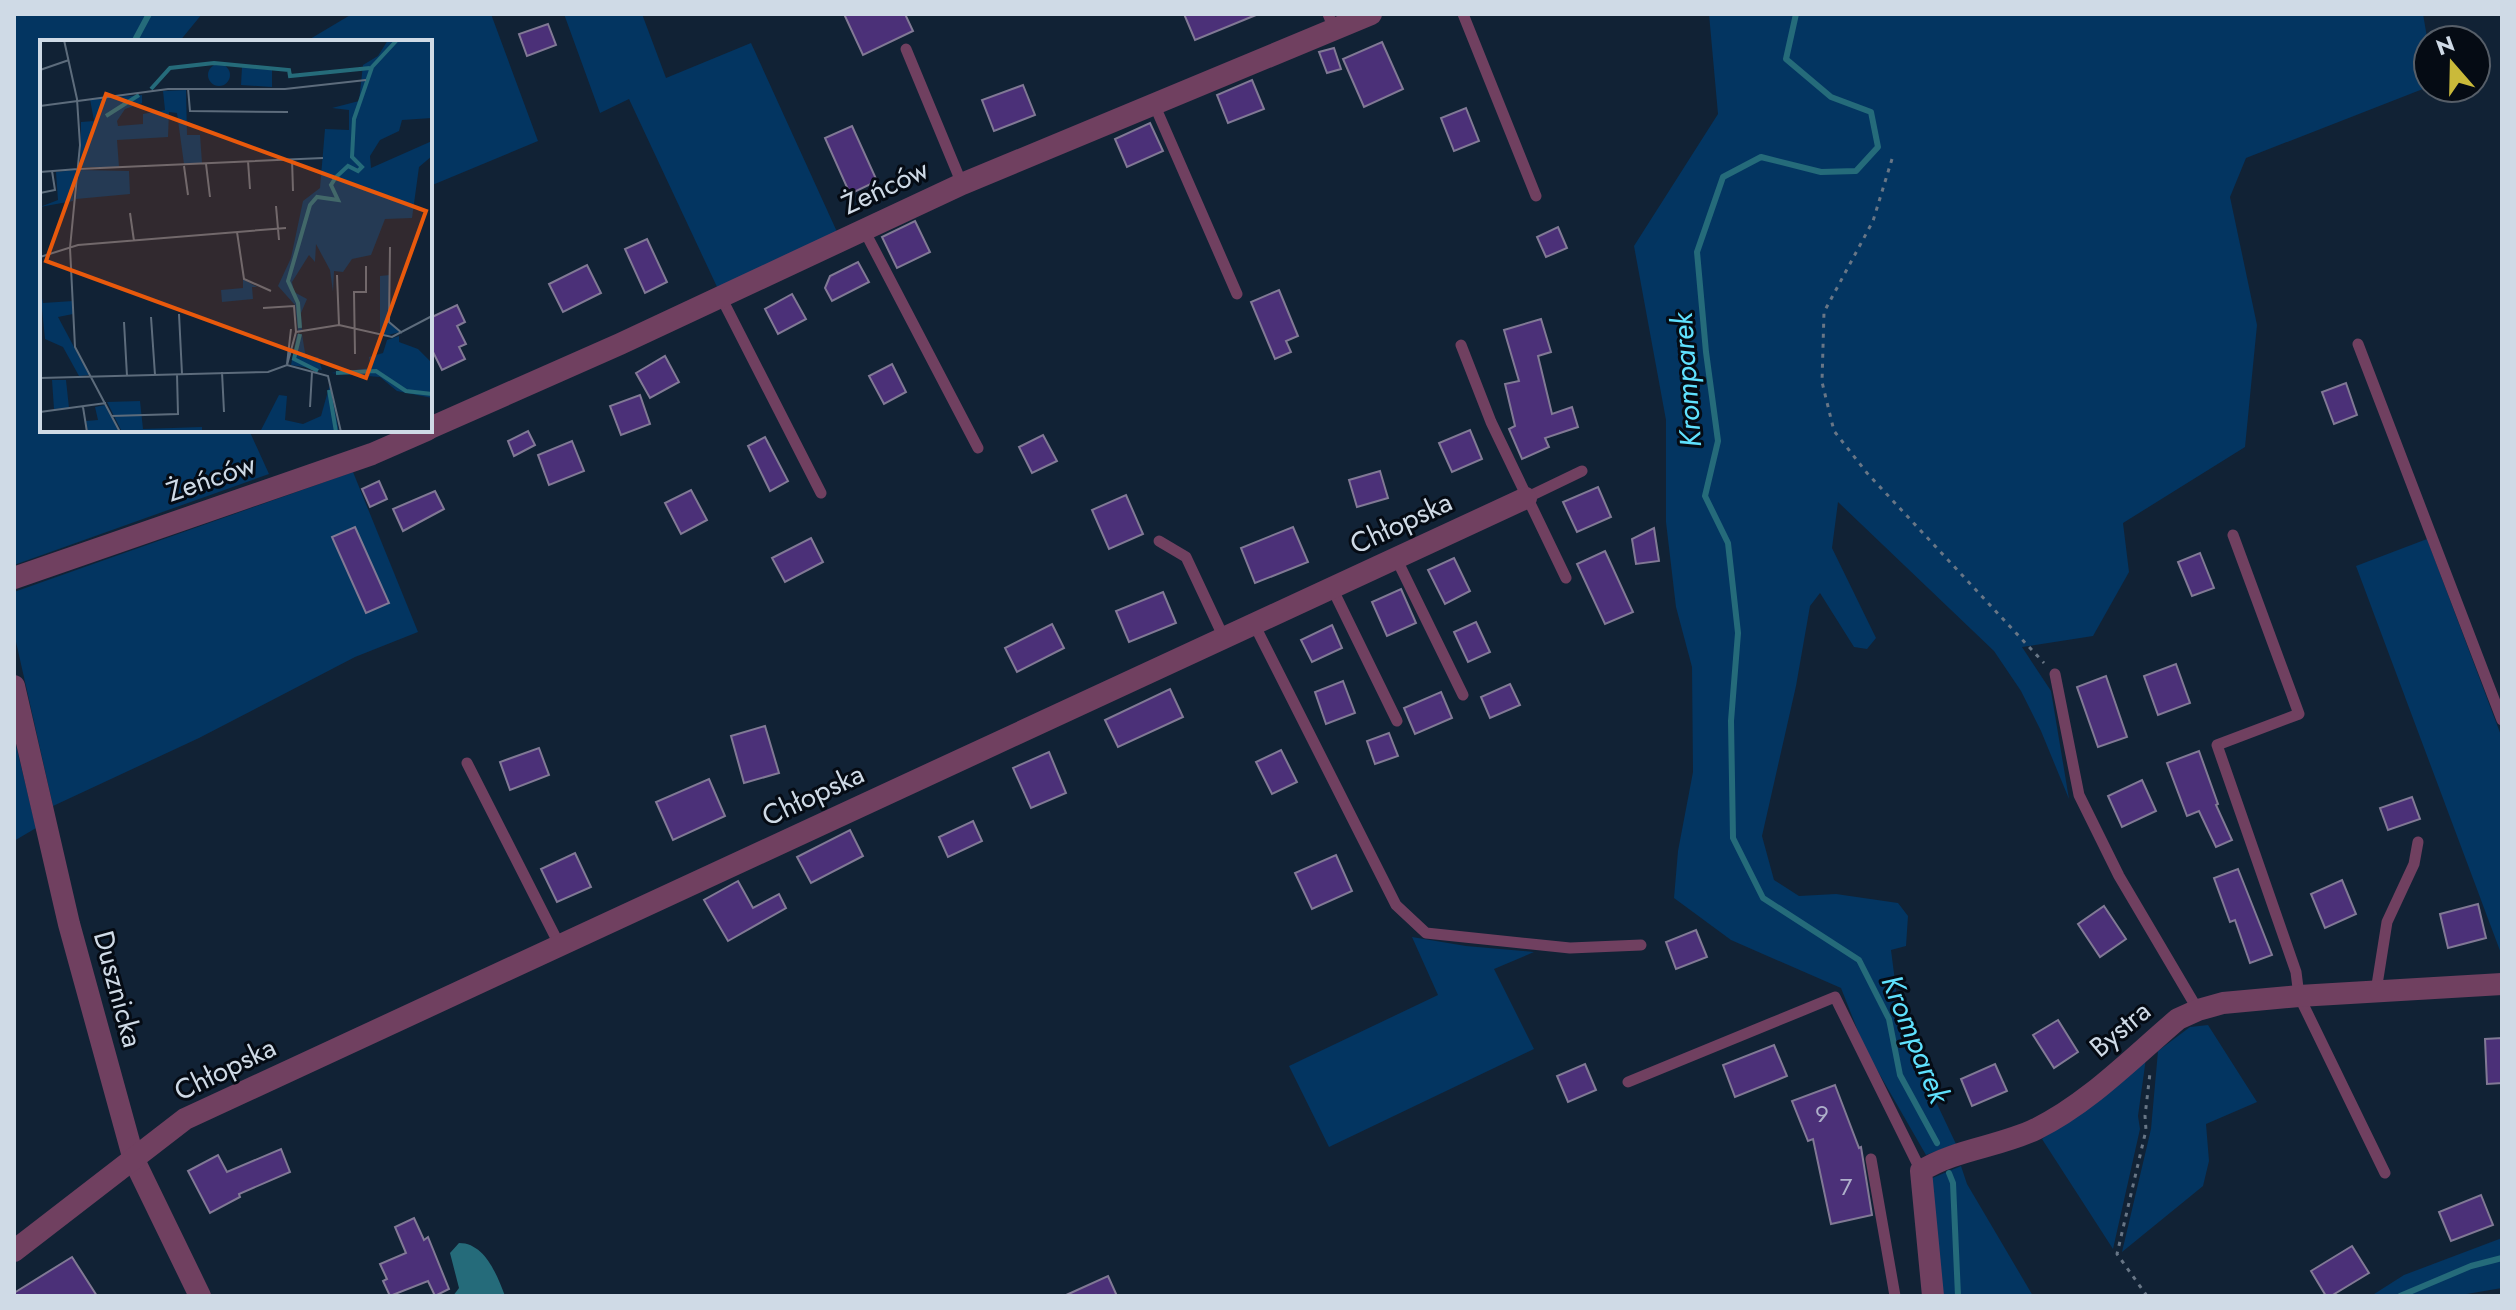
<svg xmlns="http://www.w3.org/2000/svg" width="2516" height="1310" font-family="Jost,sans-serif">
  <rect width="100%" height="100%" fill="#112235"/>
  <!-- green -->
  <g fill="#033561">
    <polygon points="20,14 202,14 179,42 42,42 42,430 249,430 269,474 14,565 14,17"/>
    <polygon points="352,14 491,14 538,141 430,186 430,42 305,42"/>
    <polygon points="564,14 642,14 666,78 751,43 838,234 718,289 629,99 600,113"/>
    <polygon points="1709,14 2423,14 2428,43 2428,87 2246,158 2230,197 2257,325 2245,447 2123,523 2129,572 2093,636 2022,647 2051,691 2069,799 2041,731 2021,691 1994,651 1838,502 1832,548 1876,638 1867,649 1854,647 1820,593 1810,606 1796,686 1762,836 1774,880 1799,896 1836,894 1898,903 1908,916 1906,946 1891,950 1901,1028 1956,1144 1926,1155 1865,1049 1841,988 1731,940 1674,898 1678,851 1693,772 1692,667 1676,607 1666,522 1666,420 1634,246 1718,114"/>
    <polygon points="353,472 418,632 355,657 199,738 53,806 14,633 14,592"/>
    <polygon points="2427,539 2502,738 2502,956 2356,566"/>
    <polygon points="14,737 36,828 14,841"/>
    <polygon points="1412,937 1466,946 1534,952 1494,969 1534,1049 1329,1147 1289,1066 1438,995"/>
    <polygon points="2208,1025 2257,1102 2206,1124 2209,1161 2203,1186 2122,1252 2151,1129 2158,1051 2190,1027"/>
    <polygon points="2146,1058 2138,1116 2140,1129 2113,1249 2042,1139"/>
    <polygon points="1961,1166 1967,1184 2033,1296 1942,1296 1930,1179"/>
    <polygon points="2502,1238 2502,1288 2455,1296 2371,1296 2404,1275"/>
  </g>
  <!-- water -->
  <path fill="#256b7a" d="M459,1243C485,1243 497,1275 505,1296H453L459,1288L450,1253Z"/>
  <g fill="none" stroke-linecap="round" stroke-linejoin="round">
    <!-- stream -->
    <g stroke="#256b7a" stroke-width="6">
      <polyline points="1796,14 1786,59 1831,97 1871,112 1878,147 1856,171 1821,172 1761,157 1723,177 1697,252 1706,352 1718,441 1705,496 1728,543 1738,633 1731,721 1733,838 1763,898 1859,960 1889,1019 1900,1075 1937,1143"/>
      <polyline points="134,42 149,14"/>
      <polyline points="1949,1173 1953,1183 1958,1296"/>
      <polyline points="2400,1296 2471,1266 2502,1258"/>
    </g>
  </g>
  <!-- building -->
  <g fill="#4b3078" stroke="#817995" stroke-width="2">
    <polygon points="844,14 905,14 913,31 863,55"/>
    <polygon points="1184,14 1256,14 1256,15 1195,40"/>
    <polygon points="548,24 556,45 527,56 519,34"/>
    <polygon points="1382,42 1403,89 1364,107 1343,59"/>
    <polygon points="1334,48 1341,69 1327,73 1319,52"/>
    <polygon points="1252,80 1264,109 1228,123 1217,95"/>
    <polygon points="1023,85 1035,115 994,131 982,100"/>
    <polygon points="1466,108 1479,141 1454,151 1441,118"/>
    <polygon points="1150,123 1163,151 1127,167 1115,139"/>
    <polygon points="852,126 877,181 850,194 825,138"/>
    <polygon points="915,221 930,252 897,268 882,237"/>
    <polygon points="1558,227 1567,248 1546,257 1537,237"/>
    <polygon points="647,239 667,282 645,293 625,249"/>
    <polygon points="858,262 869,282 832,301 825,288 830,276"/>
    <polygon points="587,265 601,293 563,312 549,284"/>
    <polygon points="1279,290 1298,336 1286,341 1291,352 1275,359 1251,302"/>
    <polygon points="792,294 806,319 778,334 765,309"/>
    <polygon points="457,305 465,322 457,326 466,344 459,347 465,359 442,370 430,346 430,318"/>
    <polygon points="1541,319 1551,352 1538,356 1552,414 1572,407 1578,427 1545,438 1549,447 1522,459 1509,429 1515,426 1505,384 1519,381 1504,330"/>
    <polygon points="665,356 679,382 650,398 636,373"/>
    <polygon points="892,364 906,392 884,404 869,376"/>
    <polygon points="2346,383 2357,415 2334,424 2322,392"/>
    <polygon points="640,395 650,424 621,435 610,406"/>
    <polygon points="1470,430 1482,459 1452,472 1439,443"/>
    <polygon points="528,431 535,445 514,456 508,441"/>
    <polygon points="1043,435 1057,461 1032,473 1019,447"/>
    <polygon points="765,437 788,481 770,491 748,446"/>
    <polygon points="572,441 584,471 549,485 538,455"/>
    <polygon points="1380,471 1388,498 1357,507 1349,480"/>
    <polygon points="379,481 387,499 370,507 362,489"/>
    <polygon points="1598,487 1611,517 1577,532 1563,502"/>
    <polygon points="691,490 707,520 681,534 665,503"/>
    <polygon points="435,491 444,509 403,531 393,509"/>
    <polygon points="1126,495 1143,534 1109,549 1092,510"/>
    <polygon points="355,527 389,603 366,613 332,537"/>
    <polygon points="1293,527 1308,562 1255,583 1241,548"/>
    <polygon points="1654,528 1659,561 1636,564 1632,539"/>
    <polygon points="811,538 823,562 785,582 772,558"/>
    <polygon points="1605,551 1633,612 1605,624 1577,564"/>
    <polygon points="2200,553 2214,588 2192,596 2178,562"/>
    <polygon points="1454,558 1470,591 1445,604 1428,570"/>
    <polygon points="1401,589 1416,623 1387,636 1372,602"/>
    <polygon points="1163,592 1176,623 1129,642 1116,611"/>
    <polygon points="1476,622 1490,652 1468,662 1454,632"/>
    <polygon points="1052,624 1064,648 1017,672 1005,648"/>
    <polygon points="1332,625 1342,648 1312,662 1301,640"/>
    <polygon points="2176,664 2190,703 2158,715 2144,676"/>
    <polygon points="2106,676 2127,737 2098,747 2077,687"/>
    <polygon points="1343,681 1355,713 1326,724 1315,692"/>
    <polygon points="1510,684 1520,705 1490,718 1481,697"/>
    <polygon points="1170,689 1183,717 1118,747 1105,720"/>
    <polygon points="1441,692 1452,718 1415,734 1404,708"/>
    <polygon points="765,726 779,773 744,783 731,736"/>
    <polygon points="1389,733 1398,756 1375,764 1367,741"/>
    <polygon points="539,748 549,775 510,790 500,762"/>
    <polygon points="1281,750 1297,782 1272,794 1256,762"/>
    <polygon points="2199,751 2218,804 2216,805 2232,840 2216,847 2199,811 2187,816 2167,763"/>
    <polygon points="1049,752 1066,793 1031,808 1013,768"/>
    <polygon points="709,779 725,816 673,840 656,802"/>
    <polygon points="2142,780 2156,811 2122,827 2108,796"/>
    <polygon points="2412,797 2420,819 2388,830 2380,808"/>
    <polygon points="973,821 982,841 948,857 939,837"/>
    <polygon points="850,830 863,856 811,883 797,857"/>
    <polygon points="575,853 591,887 557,902 541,869"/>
    <polygon points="1336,855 1352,891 1312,909 1295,873"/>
    <polygon points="2238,869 2272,955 2250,963 2235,920 2230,922 2214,878"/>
    <polygon points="2342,880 2356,914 2325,928 2311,894"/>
    <polygon points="738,881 753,908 779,894 786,908 728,941 704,900"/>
    <polygon points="2478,904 2486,938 2448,948 2440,914"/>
    <polygon points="2104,906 2126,939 2100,957 2078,924"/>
    <polygon points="1696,930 1707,957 1676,969 1666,942"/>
    <polygon points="2058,1020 2078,1052 2054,1068 2033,1035"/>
    <polygon points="2502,1038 2502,1083 2487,1084 2485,1039"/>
    <polygon points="1774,1045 1787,1076 1735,1097 1723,1065"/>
    <polygon points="1585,1064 1596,1090 1568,1102 1557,1076"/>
    <polygon points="1995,1064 2007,1091 1972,1106 1961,1079"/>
    <polygon points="1835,1085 1859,1148 1861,1147 1872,1215 1831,1224 1813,1139 1808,1141 1792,1101"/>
    <polygon points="281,1149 290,1172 239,1194 240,1197 210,1213 188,1171 218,1155 227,1172"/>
    <polygon points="2481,1195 2493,1225 2451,1241 2439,1212"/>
    <polygon points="414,1218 424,1240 428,1237 449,1289 435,1296 428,1281 390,1296 383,1281 387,1279 380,1264 406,1253 395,1227"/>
    <polygon points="2352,1246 2369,1273 2331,1296 2326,1296 2311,1271"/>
    <polygon points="72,1257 97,1296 14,1296 14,1293"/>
    <polygon points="1108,1276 1117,1296 1064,1296"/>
  </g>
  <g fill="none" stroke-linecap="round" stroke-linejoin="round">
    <!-- path -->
    <g stroke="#687686" stroke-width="3" stroke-dasharray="4 6" stroke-linecap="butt">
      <polyline points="1892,159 1873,221 1824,312 1822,382 1834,431 1867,473 2044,663"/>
      <polyline points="2147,1296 2117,1254 2146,1130 2145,1116 2150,1073"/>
    </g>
    <!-- lane -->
    <g stroke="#704060" stroke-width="11">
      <polyline points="1328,14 1334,29"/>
      <polyline points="1463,14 1536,196"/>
      <polyline points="906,49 962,184"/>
      <polyline points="1154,104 1237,294"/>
      <polyline points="864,230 978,448"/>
      <polyline points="721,297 821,493"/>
      <polyline points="2358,344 2502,720"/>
      <polyline points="1461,345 1491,422 1566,578"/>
      <polyline points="1526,498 1582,471"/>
      <polyline points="2233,535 2299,714 2217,745 2296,972 2299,996 2385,1173"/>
      <polyline points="1159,541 1186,557 1224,638"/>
      <polyline points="1396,558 1463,695"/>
      <polyline points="1332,588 1397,721"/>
      <polyline points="1254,624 1396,905 1426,933 1570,948 1641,945"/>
      <polyline points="2055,674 2079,795 2119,876 2198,1010"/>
      <polyline points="467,763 560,946"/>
      <polyline points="2376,991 2387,922 2414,864 2418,842"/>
      <polyline points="1628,1082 1835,997 1921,1171"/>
      <polyline points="1871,1159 1895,1296"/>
    </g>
    <!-- street -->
    <g stroke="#704060" stroke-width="22">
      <polyline points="430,428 620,344 962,184 1371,14"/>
      <polyline points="14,578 372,454 427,430"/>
      <polyline points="14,686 69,924 134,1160 200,1296"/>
      <polyline points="14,1251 185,1119 1526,498"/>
      <path d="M1933,1296L1921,1171C1956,1149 1999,1147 2036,1129C2089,1103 2133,1057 2178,1019L2198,1010L2223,1003L2299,996L2502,984"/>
    </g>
  </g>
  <g text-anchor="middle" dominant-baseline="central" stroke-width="6" stroke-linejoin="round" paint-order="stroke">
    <!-- number labels -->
    <g font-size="24" fill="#aeb0ca">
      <text x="1822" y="1113">9</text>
      <text x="1846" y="1186">7</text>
    </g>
    <!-- street labels -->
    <g font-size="28" fill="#cfdae6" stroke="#050b14">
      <text transform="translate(885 187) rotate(-25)">Żeńców</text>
      <text transform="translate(211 478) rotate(-19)">Żeńców</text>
      <text transform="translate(1401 523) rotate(-25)">Chłopska</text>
      <text transform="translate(813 795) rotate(-25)">Chłopska</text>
      <text transform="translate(118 989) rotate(75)">Dusznicka</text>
      <text transform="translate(2120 1029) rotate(-40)">Bystra</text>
      <text transform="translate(225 1069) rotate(-26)">Chłopska</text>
    </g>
    <!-- water labels -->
    <g font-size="30" font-style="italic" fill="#5fe1fe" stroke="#050b14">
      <text transform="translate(1686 380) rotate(-94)">Kromparek</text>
      <text transform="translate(1916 1039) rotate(68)">Kromparek</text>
    </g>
  </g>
  <!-- overview -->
  <g transform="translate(40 40)">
    <rect width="392" height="392" fill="#112235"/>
    <path d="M348,0H392V78L362,80L359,91L340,100L330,116L331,128L392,101V116L379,127L372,178L345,179L331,215L312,219L303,232L294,231L293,252L290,230L276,204L275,222L269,215L252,242L254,252L267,259L261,273L262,291H258L255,265L238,246L251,218L263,161L280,148L285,89L309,90V70L292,68L319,61L323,25L338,16ZM168 35a11 11 0 1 1 22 0a11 11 0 1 1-22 0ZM202,27L232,30V47L201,45ZM146,50L147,95H160L162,123L144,124L137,73L129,72L128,97L77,100L79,127H40L41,82L54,81L50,59L102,55V63L85,69L77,81L78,86L103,84V74L125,70L123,51ZM36,130L33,161L0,167L18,160L16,132ZM39,130L89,131L90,154L36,159ZM350,235L348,282L360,292L348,295L340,294V236ZM203,239L217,247H212L213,259L182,262L181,250L203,248ZM0,248L3,263L33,261V274L18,277L49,335L39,336L23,307L5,299ZM257,294H262L266,319L278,317L282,330L251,325ZM359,296V302L378,309L392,323V358L357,351L340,337L291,333L331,328L329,317L343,313L347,300ZM12,340H26L29,368L14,369ZM290,344L299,392H220L239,355L247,356L245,380L263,384L281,376ZM100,361L103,389L162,387V392H82L67,362ZM65,365L79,392H48L46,381L58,380L55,367Z" fill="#033561"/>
    <path fill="none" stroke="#256b7a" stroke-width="4" d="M111,49L130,28L174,23L249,30L250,36L330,28M66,76L99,55M260,288L258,263L248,241L270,165L277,157L298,160L291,145L296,137L308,126L318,131L322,127L312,117L314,79L332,27L357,0M260,294L254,319L278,331M296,333L336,331L366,351L392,354M289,350L296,392"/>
    <path fill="none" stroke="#5d6c7c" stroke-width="2" d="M24,0L37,59L40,105L30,208L35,307L80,392M0,30L29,20M148,48L150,71L248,72M0,66L128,49H245L326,40M252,119L253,151M208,121L210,149M166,124L170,157M144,126L148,155M38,129L283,118M0,132L38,129M0,153L15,150L12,131M236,166L239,200M90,173L94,201M197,192L204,239L231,251M350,207L349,282L362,293M0,217L38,205L246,188M297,235L299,285M223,268L254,266L256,292M139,274L142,334M111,277L115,335M84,282L87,336M315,314L314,252H326V226M247,324L251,289M247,325L256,292L299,285L352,297L392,276M182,332L184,372M0,338L228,332L247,325L288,336L301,392M43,367L47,392M270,367L272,332M0,372L66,363M71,376L138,374L137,334"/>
    <path fill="#e8590c" fill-opacity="0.15" stroke="#e8590c" stroke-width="4" d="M66,54L386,171L326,338L6,221Z"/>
    <rect width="392" height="392" fill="none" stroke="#cfdae6" stroke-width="4"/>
  </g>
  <!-- border -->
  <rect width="2516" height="1310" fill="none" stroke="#cfdae6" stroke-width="32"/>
  <!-- north arrow -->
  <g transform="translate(2452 64) rotate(340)"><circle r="38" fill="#050b14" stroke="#565e68" stroke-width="2"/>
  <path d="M0-6L14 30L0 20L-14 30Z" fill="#caba3a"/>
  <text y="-12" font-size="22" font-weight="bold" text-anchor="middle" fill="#cfdae6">N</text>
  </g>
</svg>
